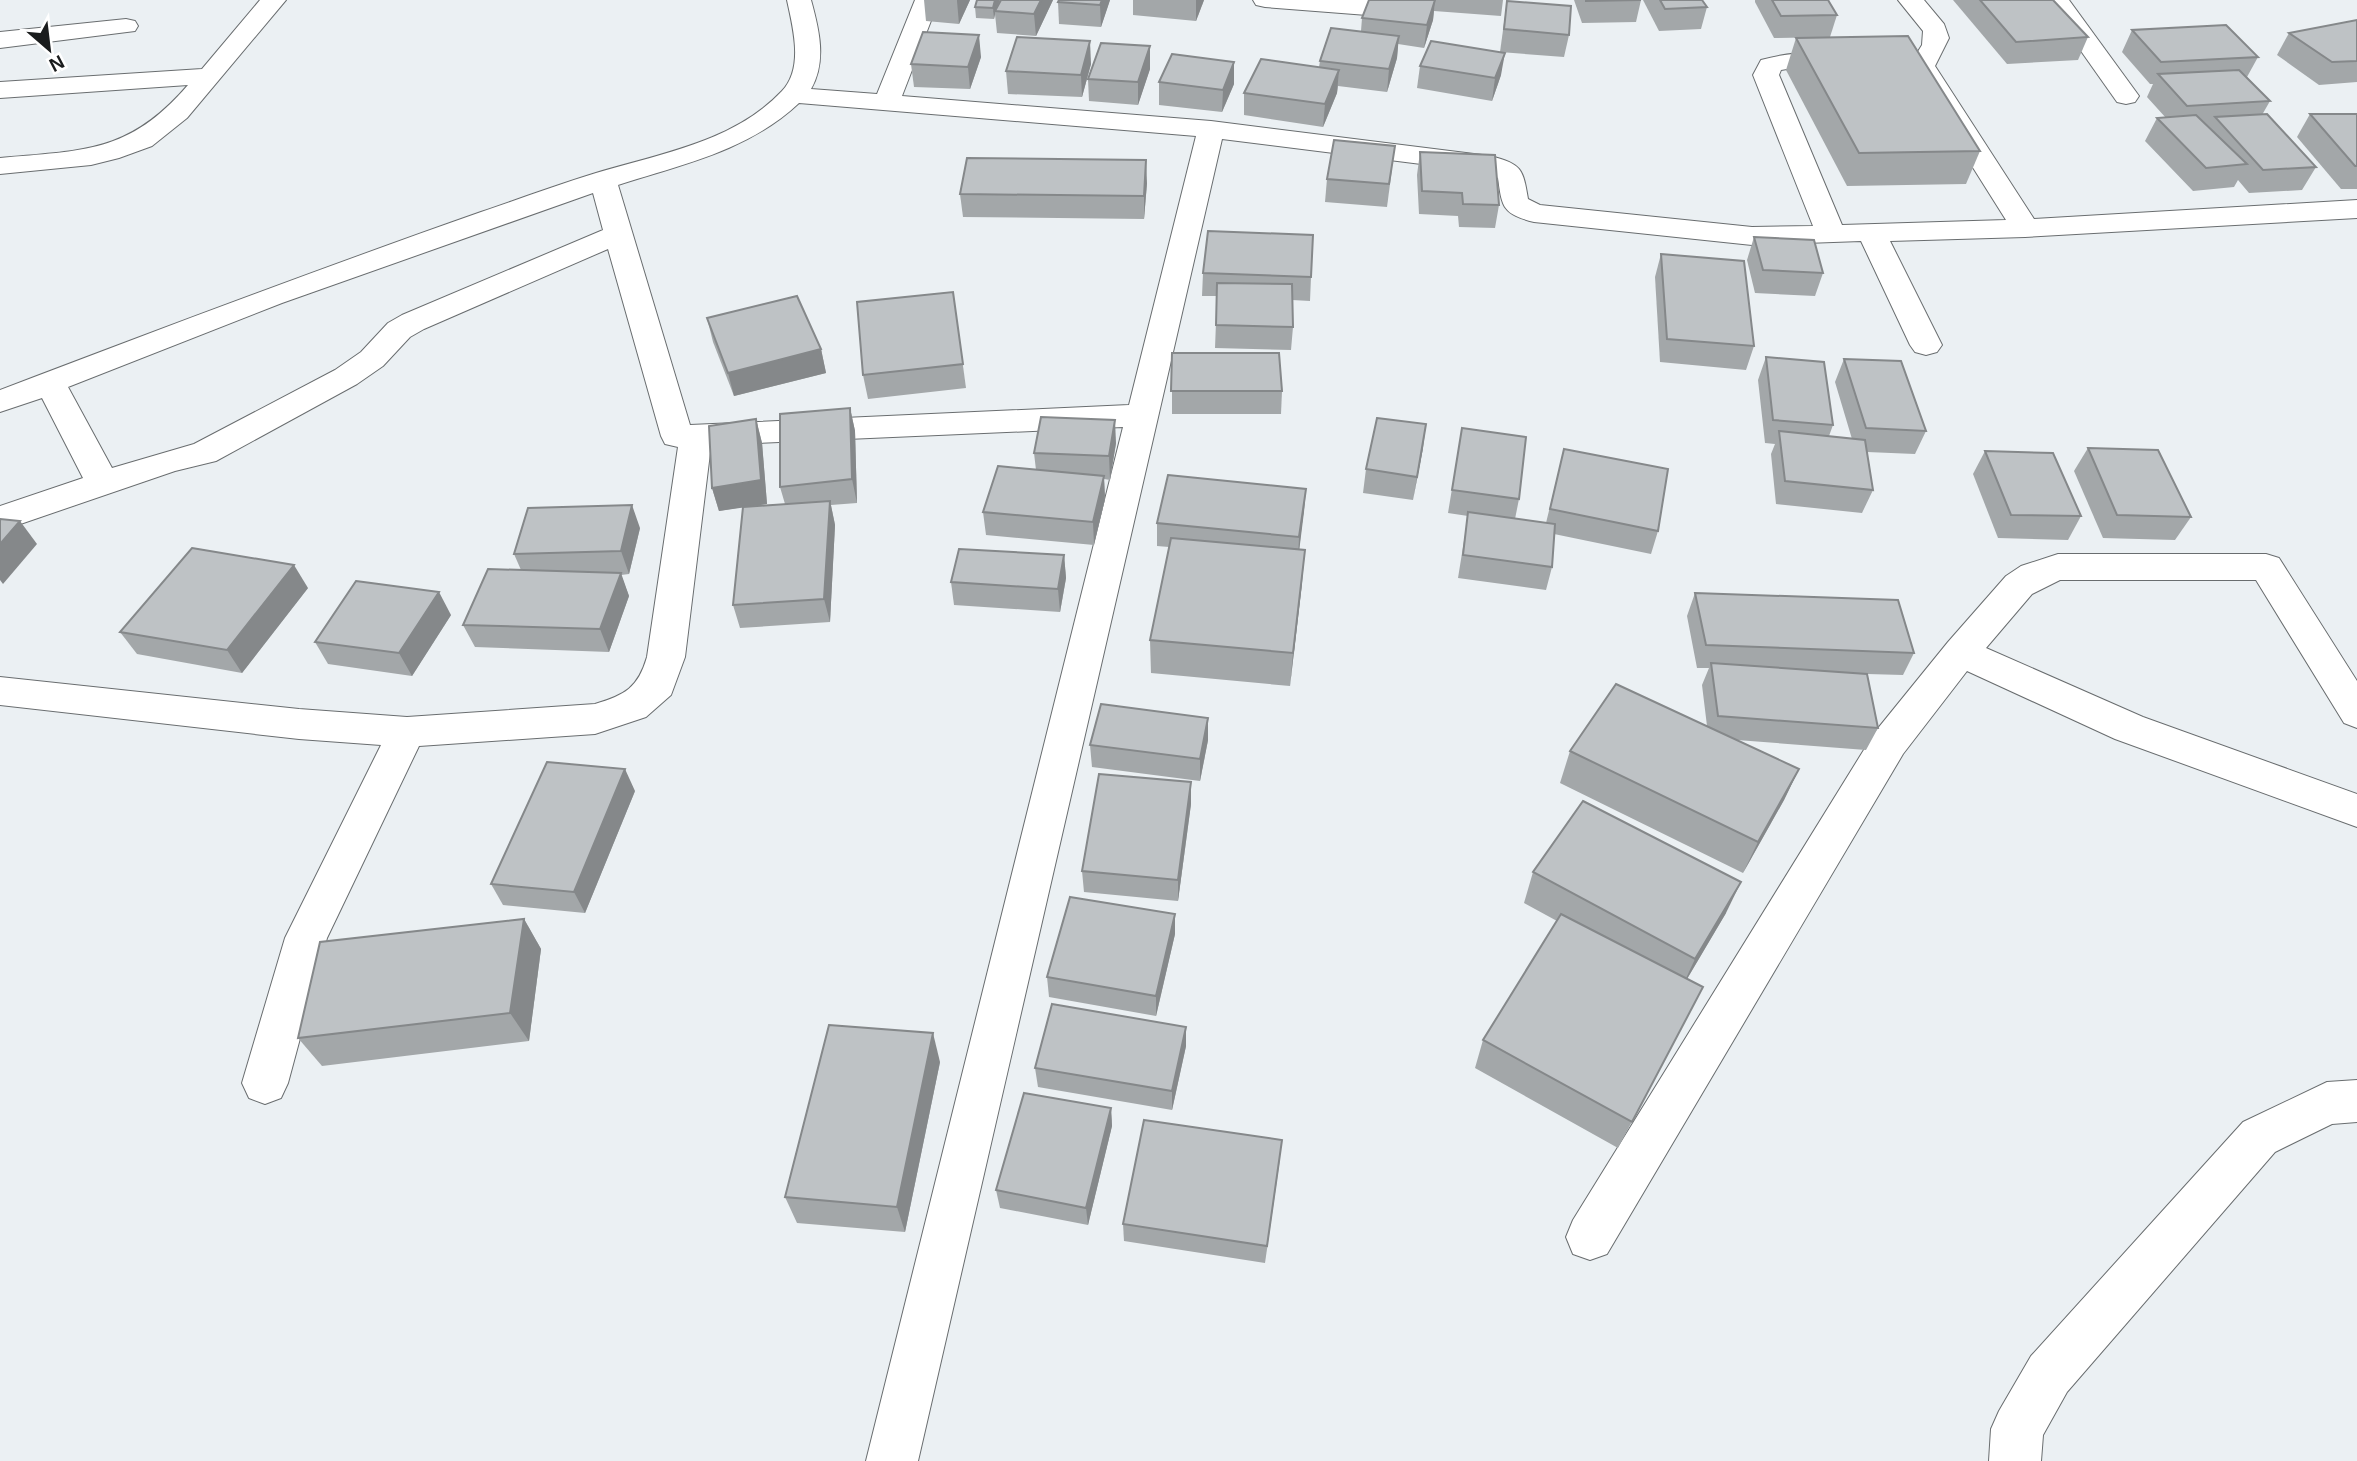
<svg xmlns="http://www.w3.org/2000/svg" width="2357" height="1461" font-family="Arial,sans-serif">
  <rect width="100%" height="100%" fill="#ebf0f3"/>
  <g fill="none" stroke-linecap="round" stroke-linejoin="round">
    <defs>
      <g id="minor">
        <path d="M260,0H286L187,118L152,146L119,158L91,165L0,174V158C83,150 129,154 188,85L0,98V82L202,69Z"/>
        <path d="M787,0H811C819,29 827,61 811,89L877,94L915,0H939L902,96L1211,121L1490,156C1522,164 1523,169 1528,199L1540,205L1752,227L1813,226L1753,75L1761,60C1790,52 1823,50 1852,58L1856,63L1852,68L1843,71L1787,69L1781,70L1779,75L1842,225L2006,220L1909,66L1922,45L1923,31L1898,0H1924L1944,24L1949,38L1935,66L2034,219L2357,200V218L2025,237L1890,241L1942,345L1937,352L1926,355L1915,352L1910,345L1861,241L1752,245L1534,222C1503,214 1502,208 1498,178L1485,172L1222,139L918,1461H866L1123,427L711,445L685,657L671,695L646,717L595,734L419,746L327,938L288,1083L281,1098L265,1104L249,1098L242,1083L285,938L381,745L299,739L0,705V677L299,709L407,717L595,704C625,695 638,688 647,657L678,447L665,444L661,436L608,249L424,329L410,337L383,366L357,384L216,461L175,471L0,531V506L83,478L42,398L0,412V390C160,329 319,269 481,212C519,199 557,185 596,173C659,154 734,142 782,91C804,68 793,28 787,0ZM799,103L1196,136L1129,405L690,425L618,185C683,164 748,151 799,103ZM593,193L603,230L402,315L388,323L361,352L335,370L194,444L112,468L68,387L282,303Z"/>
        <polygon points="1253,0 1397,0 1391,9 1367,15 1265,7 1256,5"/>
        <polygon points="2045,0 2069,0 2139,96 2135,102 2126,104 2117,102"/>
        <polygon points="126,19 135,21 138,26 135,31 0,48 0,32"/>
        <polygon points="2058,554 2266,554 2279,558 2357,681 2357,728 2344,723 2256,580 2060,580 2032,594 1986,648 2143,717 2357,794 2357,827 2115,739 1967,671 1903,754 1607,1254 1590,1260 1573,1254 1566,1237 1573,1220 1875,732 1948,642 2006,576 2021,566"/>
        <polygon points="2357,1080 2357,1122 2332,1124 2275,1152 2067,1392 2043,1435 2041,1461 1989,1461 1991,1429 1999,1411 2031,1356 2243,1122 2327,1082"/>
      </g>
    </defs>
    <!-- minor casing -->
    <use href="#minor" stroke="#696d6f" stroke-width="2"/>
    <!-- minor -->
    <use href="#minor" fill="#fff" fill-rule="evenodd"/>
  </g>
  <!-- wall -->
  <g fill="#a3a7a9">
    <polygon points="924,0 970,0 959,24 926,21"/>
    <polygon points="1001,0 1053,0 1036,36 997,33 995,14 994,19 976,18 975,7"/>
    <polygon points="1110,0 1101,27 1059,24 1058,2"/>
    <polygon points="1133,0 1204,0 1196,21 1133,15"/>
    <polygon points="1369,0 1503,0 1501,16 1434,11 1433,20 1424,48 1398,44 1397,58 1387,92 1338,86 1337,93 1323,127 1244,115 1244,93 1319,67 1320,61 1361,31 1362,18"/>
    <polygon points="1574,0 1641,0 1636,22 1582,23"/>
    <polygon points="1643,0 1702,0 1707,7 1701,29 1659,31"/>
    <polygon points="1755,0 1828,0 1837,15 1830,37 1774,38 1755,2"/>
    <polygon points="1953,0 2053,0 2088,37 2078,60 2007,64"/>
    <polygon points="1507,1 1569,35 1564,57 1500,52"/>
    <polygon points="2357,20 2357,82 2319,85 2277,55 2289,33"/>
    <polygon points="2132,30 2258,57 2247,77 2270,101 2262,115 2316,167 2302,190 2249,193 2238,180 2234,187 2193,191 2145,141 2157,118 2166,118 2147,97 2153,84 2150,84 2122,52"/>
    <polygon points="1796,38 1980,151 1966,184 1847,186 1786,70"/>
    <polygon points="1150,46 1150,69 1138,105 1089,101 1088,79"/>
    <polygon points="981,57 970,89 914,87 911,64"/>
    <polygon points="1091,64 1082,97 1008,94 1006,71"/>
    <polygon points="1420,66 1501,75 1492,101 1417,88"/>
    <polygon points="1159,82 1234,84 1222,112 1159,105"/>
    <polygon points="2310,114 2357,114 2357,189 2341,189 2297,137"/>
    <polygon points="1420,152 1499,205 1495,228 1459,227 1458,216 1419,214 1417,175"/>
    <polygon points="1392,169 1387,207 1325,202 1327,179"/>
    <polygon points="1147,183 1144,219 963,217 960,194"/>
    <polygon points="1754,237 1823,273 1815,296 1755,293 1747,260"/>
    <polygon points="1661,254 1754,346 1746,370 1660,362 1655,277"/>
    <polygon points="1203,273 1311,277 1310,301 1292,300 1293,327 1291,350 1215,348 1217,296 1202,296"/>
    <polygon points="953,292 966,388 868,399 863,375"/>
    <polygon points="707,318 821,349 826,373 734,396 713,342"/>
    <polygon points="1172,353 1282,391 1281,414 1172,414"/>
    <polygon points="1766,357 1833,425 1829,436 1852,439 1835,382 1844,359 1926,431 1915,454 1867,452 1873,490 1862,513 1776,504 1771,454 1775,444 1765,443 1758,380"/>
    <polygon points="850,408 855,431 857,503 831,505 835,525 830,622 740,628 733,605 743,507 719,511 712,488 756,419 762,443 767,504 749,506 785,504 780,487"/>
    <polygon points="1462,428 1519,499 1515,519 1546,523 1564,449 1658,531 1651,554 1554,534 1552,567 1546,590 1458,578 1468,516 1448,513"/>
    <polygon points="1116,443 1110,480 1104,479 1105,499 1094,545 986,535 983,512 1036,470 1034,453"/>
    <polygon points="1423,448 1413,500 1363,493 1366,469"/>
    <polygon points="2088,448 2191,517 2175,540 2103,538 2074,471"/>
    <polygon points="1985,451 2081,516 2068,540 1998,538 1973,474"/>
    <polygon points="1306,489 1299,550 1302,583 1290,686 1151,673 1150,640 1169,547 1157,546 1157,523"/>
    <polygon points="640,528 629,574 621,575 629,596 609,652 475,647 463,625 521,570 514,554"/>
    <polygon points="1064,555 1066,578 1060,612 954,605 951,582"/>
    <polygon points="308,588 242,673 137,654 120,632"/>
    <polygon points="1695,593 1914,653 1903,675 1867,674 1878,728 1866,750 1737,740 1799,769 1784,800 1743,873 1560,783 1570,751 1707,726 1702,685 1709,668 1697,668 1687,616"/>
    <polygon points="451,615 412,676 328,664 315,642"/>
    <polygon points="1208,718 1208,740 1200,781 1092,767 1090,745"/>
    <polygon points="635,791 585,913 503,905 491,884"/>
    <polygon points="1191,804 1178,901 1084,892 1082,871"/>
    <polygon points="1533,872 1726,913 1687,979 1703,987 1618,1148 1475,1068 1483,1040 1557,921 1524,903"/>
    <polygon points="524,919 541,949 529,1041 322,1066 298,1038"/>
    <polygon points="1175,934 1156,1016 1049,997 1047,977"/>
    <polygon points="1186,1046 1172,1110 1038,1087 1035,1068"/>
    <polygon points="940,1062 905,1232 797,1223 785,1197"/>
    <polygon points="1111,1108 1112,1126 1088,1225 1000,1208 996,1190"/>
    <polygon points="1280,1159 1265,1263 1124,1241 1123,1224"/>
  </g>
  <!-- shaded-wall -->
  <g fill="#85888a">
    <polygon points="957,0 970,0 959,24 957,1"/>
    <polygon points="995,0 1000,0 995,11 995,14 994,19 993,8"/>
    <polygon points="1041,0 1053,0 1036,36 1034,14"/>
    <polygon points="1102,0 1110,0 1101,27 1100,5"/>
    <polygon points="1196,0 1204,0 1196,21"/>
    <polygon points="1435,0 1433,20 1424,48 1427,25"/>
    <polygon points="979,35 981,57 970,89 968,67"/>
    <polygon points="1399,36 1397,58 1387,92 1389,69"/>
    <polygon points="1090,41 1091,64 1082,97 1081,75"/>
    <polygon points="1150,46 1150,69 1138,105 1138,82"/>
    <polygon points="1505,53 1501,75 1492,101 1495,78"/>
    <polygon points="1234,62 1234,84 1222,112 1223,90"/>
    <polygon points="1339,70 1337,93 1323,127 1325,104"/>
    <polygon points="1146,160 1147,183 1144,219 1144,196"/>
    <polygon points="821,349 826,373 734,396 728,373"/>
    <polygon points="850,408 855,431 857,503 852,479"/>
    <polygon points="756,419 762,443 767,504 719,511 712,488"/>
    <polygon points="1115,420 1116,443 1110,480 1109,456"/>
    <polygon points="1426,424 1423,448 1413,500 1417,477"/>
    <polygon points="1104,476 1105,499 1094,545 1093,522"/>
    <polygon points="1306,489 1304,512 1298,560 1299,537"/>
    <polygon points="830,501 835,525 830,622 824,599"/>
    <polygon points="632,505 640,528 629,574 621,551"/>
    <polygon points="20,521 37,544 3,584 0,580 0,544"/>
    <polygon points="1305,550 1302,583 1290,686 1293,653"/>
    <polygon points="1064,555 1066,578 1060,612 1058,589"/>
    <polygon points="294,565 308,588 242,673 227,650"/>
    <polygon points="621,573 629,596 609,652 600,629"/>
    <polygon points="439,592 451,615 412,676 399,653"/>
    <polygon points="1208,718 1208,740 1200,781 1200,759"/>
    <polygon points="625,769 635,791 585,913 574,892"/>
    <polygon points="1799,769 1784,800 1743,873 1758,842"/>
    <polygon points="1191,782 1191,804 1178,901 1178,880"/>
    <polygon points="1741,882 1726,913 1681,989 1695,959"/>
    <polygon points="1175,914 1175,934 1156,1016 1156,996"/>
    <polygon points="524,919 541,949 529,1041 510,1013"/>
    <polygon points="1186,1027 1186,1046 1172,1110 1172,1091"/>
    <polygon points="933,1033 940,1062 905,1232 897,1207"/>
    <polygon points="1111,1108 1112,1126 1088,1225 1086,1208"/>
  </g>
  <!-- building -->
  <g fill="#bec2c5" stroke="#85888a" stroke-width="2">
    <polygon points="977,0 995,0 993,8 975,7"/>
    <polygon points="1001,0 1041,0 1034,14 995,11"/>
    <polygon points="1059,0 1102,0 1100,5 1058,2"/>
    <polygon points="1369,0 1435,0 1427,25 1362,18"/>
    <polygon points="1586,0 1641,0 1586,1"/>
    <polygon points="1660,0 1702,0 1707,7 1665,9"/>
    <polygon points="1772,0 1828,0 1837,15 1781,16"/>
    <polygon points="1980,0 2053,0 2088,37 2016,42"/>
    <polygon points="1507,1 1571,6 1569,35 1504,29"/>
    <polygon points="2357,20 2357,61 2332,62 2289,33"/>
    <polygon points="2226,25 2258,57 2161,62 2132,30"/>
    <polygon points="1331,28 1399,36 1389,69 1320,61"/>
    <polygon points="923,32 979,35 968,67 911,64"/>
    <polygon points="1908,36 1980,151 1859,153 1796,38"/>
    <polygon points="1017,37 1090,41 1081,75 1006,71"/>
    <polygon points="1431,41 1505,53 1495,78 1420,66"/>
    <polygon points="1101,43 1150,46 1138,82 1088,79"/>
    <polygon points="1172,54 1234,62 1223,90 1159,82"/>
    <polygon points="1261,59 1339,70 1325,104 1244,93"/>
    <polygon points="2239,70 2270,101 2187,106 2158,74"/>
    <polygon points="2267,114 2316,167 2263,170 2215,117"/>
    <polygon points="2310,114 2357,114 2357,166 2355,166"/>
    <polygon points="2196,115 2247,164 2206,168 2157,118"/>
    <polygon points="1334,140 1395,146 1389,184 1327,179"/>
    <polygon points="1420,152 1495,155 1499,205 1463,204 1462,193 1422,191"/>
    <polygon points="967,158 1146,160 1144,196 960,194"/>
    <polygon points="1208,231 1313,235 1311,277 1203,273"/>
    <polygon points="1754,237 1814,240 1823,273 1763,270"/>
    <polygon points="1661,254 1744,261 1754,346 1667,339"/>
    <polygon points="1217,283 1292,284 1293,327 1216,325"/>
    <polygon points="953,292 963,364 863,375 857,302"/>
    <polygon points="797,296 821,349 728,373 707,318"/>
    <polygon points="1172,353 1279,353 1282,391 1171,391"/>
    <polygon points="1766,357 1824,362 1833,425 1773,420"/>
    <polygon points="1844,359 1901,361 1926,431 1866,428"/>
    <polygon points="850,408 852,479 780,487 780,414"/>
    <polygon points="1041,417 1115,420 1109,456 1034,453"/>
    <polygon points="1377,418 1426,424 1417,477 1366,469"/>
    <polygon points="756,419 761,480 712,488 709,426"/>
    <polygon points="1462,428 1526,437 1519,499 1452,490"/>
    <polygon points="1779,431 1865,440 1873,490 1785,481"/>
    <polygon points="2088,448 2158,450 2191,517 2117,515"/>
    <polygon points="1564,449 1668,469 1658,531 1550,509"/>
    <polygon points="1985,451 2053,453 2081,516 2011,515"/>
    <polygon points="998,466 1104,476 1093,522 983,512"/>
    <polygon points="1168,475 1306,489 1299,537 1157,523"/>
    <polygon points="830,501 824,599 733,605 743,507"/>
    <polygon points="632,505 621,551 514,554 528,508"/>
    <polygon points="1468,512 1555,524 1552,567 1463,555"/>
    <polygon points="0,519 20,521 0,544"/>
    <polygon points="1171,538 1305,550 1293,653 1150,640"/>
    <polygon points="192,548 294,565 227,650 120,632"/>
    <polygon points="959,549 1064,555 1058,589 951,582"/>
    <polygon points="488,569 621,573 600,629 463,625"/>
    <polygon points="356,581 439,592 399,653 315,642"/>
    <polygon points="1695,593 1898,600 1914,653 1706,645"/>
    <polygon points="1711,663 1867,674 1878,728 1718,716"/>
    <polygon points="1616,684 1799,769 1758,842 1570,751"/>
    <polygon points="1101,704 1208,718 1200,759 1090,745"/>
    <polygon points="547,762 625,769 574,892 491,884"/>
    <polygon points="1099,774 1191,782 1178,880 1082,871"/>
    <polygon points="1583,801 1741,882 1695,959 1533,872"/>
    <polygon points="1070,897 1175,914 1156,996 1047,977"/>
    <polygon points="1561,914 1703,987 1632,1122 1483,1040"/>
    <polygon points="524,919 510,1013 298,1038 320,942"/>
    <polygon points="1052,1004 1186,1027 1172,1091 1035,1068"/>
    <polygon points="829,1025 933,1033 897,1207 785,1197"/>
    <polygon points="1024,1093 1111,1108 1086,1208 996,1190"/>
    <polygon points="1144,1120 1282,1140 1267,1246 1123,1224"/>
  </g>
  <!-- north arrow -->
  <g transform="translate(49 49) rotate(152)" stroke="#ffffff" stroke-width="5" paint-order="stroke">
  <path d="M0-5L12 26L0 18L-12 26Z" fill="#1a1c1d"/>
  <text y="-10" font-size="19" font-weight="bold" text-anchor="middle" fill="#1a1c1d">N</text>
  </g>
</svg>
